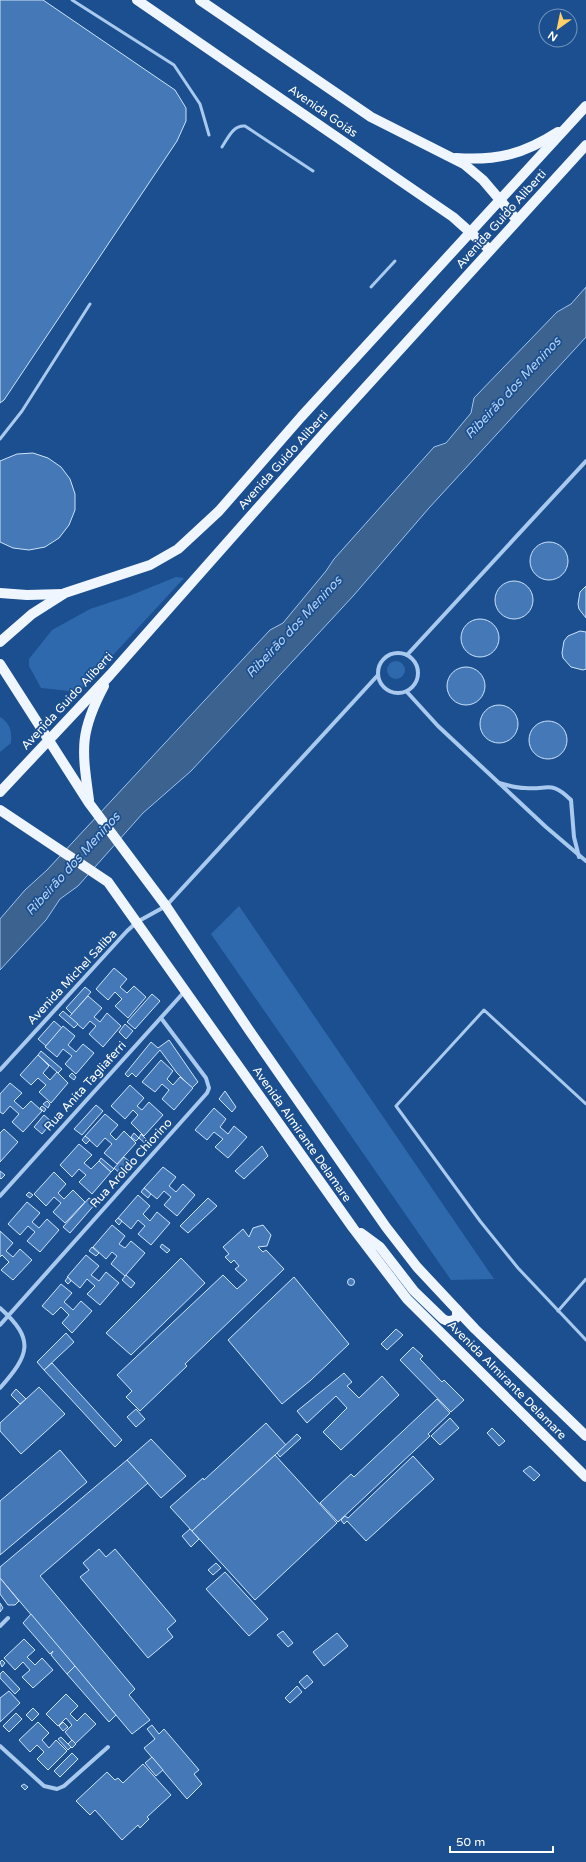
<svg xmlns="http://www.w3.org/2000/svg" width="586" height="1862" font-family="'Varela Round',sans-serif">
  <rect width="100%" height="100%" fill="#1b4f8f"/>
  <!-- green -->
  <g fill="#2e69ad">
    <polygon points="176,577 184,578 79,692 41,688 29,666 29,659 52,630 90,609 129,596"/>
    <circle cx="396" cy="670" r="9"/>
    <path d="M0,717C10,723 12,731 11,743L0,752Z"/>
    <polygon points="239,906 494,1279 451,1280 211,934"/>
  </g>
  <!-- water -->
  <polygon fill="#3c6290" stroke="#9cc4f0" points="586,287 586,337 429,508 354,595 230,729 191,771 143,813 78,886 60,899 46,920 0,970 0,919 25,890 47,870 270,630 283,623 326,571 334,559 434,447 446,443 471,413 474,398 557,312 571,304"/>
  <!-- building -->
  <g fill="#4478b7" stroke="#cfe3fa">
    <polygon points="0,0 43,0 175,90 186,108 186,121 177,141 4,400 0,403"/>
    <polygon points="33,453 48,458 61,467 70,479 75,494 75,510 69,525 59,538 45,547 29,550 13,548 0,542 0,461 17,454"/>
    <circle cx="549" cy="561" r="19"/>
    <circle cx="514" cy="600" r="19"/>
    <polygon points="586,586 586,618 579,609 578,604 580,592"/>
    <circle cx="480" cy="638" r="19"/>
    <polygon points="580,631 586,632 586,669 583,670 571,667 563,658 562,653 564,641 568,636"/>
    <circle cx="466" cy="686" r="19"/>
    <circle cx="499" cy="724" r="19"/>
    <circle cx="548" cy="740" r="19"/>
    <polygon points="114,968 127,979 120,987 127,993 134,986 146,997 128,1018 115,1006 122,999 115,992 108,1000 96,989"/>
    <polygon points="85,987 91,992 72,1014 66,1008"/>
    <polygon points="152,994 160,1001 135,1029 127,1022"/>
    <polygon points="88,996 102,1008 94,1017 100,1022 107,1013 121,1026 103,1047 89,1034 96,1026 90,1021 83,1029 69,1017"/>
    <polygon points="63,1011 78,1024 74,1028 59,1015"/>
    <polygon points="54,1021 62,1028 46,1046 38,1039"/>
    <polygon points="125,1024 133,1031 126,1039 119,1032"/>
    <polygon points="63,1026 75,1036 68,1045 76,1052 83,1044 94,1053 76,1074 65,1064 72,1056 63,1049 57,1057 45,1047"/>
    <polygon points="169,1040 198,1082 192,1088 177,1073 160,1050 136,1077 132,1073 128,1077 125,1074 151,1042 158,1048"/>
    <polygon points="41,1051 62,1069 58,1073 38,1055"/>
    <polygon points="38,1055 49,1066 43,1073 50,1080 57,1072 68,1083 51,1103 39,1092 46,1085 38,1078 31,1085 20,1075"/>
    <polygon points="161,1060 173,1071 167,1079 173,1085 180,1077 193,1088 174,1110 162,1099 169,1090 162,1084 155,1092 142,1082"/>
    <polygon points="72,1073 76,1077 74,1080 69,1076"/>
    <polygon points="10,1083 22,1093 14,1101 23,1109 31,1101 42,1111 23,1132 12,1122 19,1114 10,1106 3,1114 0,1112 0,1094"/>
    <polygon points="130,1085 144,1098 137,1106 142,1110 149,1102 163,1115 144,1136 131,1123 138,1115 133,1110 125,1119 111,1106"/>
    <polygon points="225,1091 236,1107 232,1112 219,1099"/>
    <polygon points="47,1101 50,1104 48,1108 43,1104"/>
    <polygon points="96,1105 103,1111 82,1135 74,1129"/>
    <polygon points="42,1106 46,1109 44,1112 40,1108"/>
    <polygon points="214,1108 226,1119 220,1127 228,1134 234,1126 247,1137 228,1158 215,1147 223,1139 214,1132 207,1140 195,1130"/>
    <polygon points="105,1114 118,1125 110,1134 116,1140 124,1131 136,1143 117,1164 104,1153 112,1144 105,1138 97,1147 85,1136"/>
    <polygon points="44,1115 52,1122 42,1134 34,1127"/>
    <polygon points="4,1129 18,1142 0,1162 0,1133"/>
    <polygon points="134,1133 139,1138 136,1141 131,1137"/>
    <polygon points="141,1134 149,1142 147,1145 139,1138"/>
    <polygon points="85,1136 90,1140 86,1144 82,1140"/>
    <polygon points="79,1144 92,1155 84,1163 91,1169 99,1161 111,1172 92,1194 79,1182 86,1175 79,1169 72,1177 60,1165"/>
    <polygon points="262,1146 268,1156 244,1179 235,1171"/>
    <polygon points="124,1157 131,1163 121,1174 114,1168"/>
    <polygon points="101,1158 114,1169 111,1172 99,1161"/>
    <polygon points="163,1167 176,1177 169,1186 176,1192 183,1184 195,1195 177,1216 164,1205 171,1197 164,1191 157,1199 144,1188"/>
    <polygon points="0,1171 5,1175 1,1179 0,1178"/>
    <polygon points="54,1172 66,1184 58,1193 64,1199 73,1190 85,1202 65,1223 53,1212 61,1203 54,1197 46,1206 34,1194"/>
    <polygon points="144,1188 151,1194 148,1198 141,1192"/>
    <polygon points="29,1192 33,1195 30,1198 26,1195"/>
    <polygon points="138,1195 150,1206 143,1214 150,1221 157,1212 170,1223 151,1245 138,1234 145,1226 138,1220 131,1229 118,1218"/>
    <polygon points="89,1198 96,1203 70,1233 63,1227"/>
    <polygon points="208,1198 217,1206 188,1233 180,1226"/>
    <polygon points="27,1202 40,1213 32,1222 39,1228 47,1219 59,1230 40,1252 27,1241 35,1232 28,1226 20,1235 8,1224"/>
    <polygon points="118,1218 122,1221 119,1225 115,1221"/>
    <polygon points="112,1225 125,1236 119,1244 125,1248 131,1241 145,1253 125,1276 111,1264 117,1256 112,1252 106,1259 93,1247"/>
    <polygon points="263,1225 271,1235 267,1246 258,1247 263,1252 266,1250 284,1269 185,1364 187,1366 140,1411 126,1397 132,1391 117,1375 223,1275 237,1289 247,1280 235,1269 239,1266 234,1260 231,1263 225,1257 229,1254 223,1247 243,1229 249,1237 253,1228"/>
    <polygon points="0,1231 13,1243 6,1251 13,1257 20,1249 32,1260 13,1280 1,1270 9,1262 2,1255 0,1257"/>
    <polygon points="162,1244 170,1250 167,1253 160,1247"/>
    <polygon points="92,1247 99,1253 96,1256 89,1251"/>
    <polygon points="86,1255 99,1266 91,1275 99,1281 106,1272 119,1283 100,1305 87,1294 95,1286 87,1279 80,1288 67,1277"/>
    <polygon points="181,1258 205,1283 131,1355 106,1333"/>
    <polygon points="126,1275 135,1283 131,1288 122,1280"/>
    <polygon points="68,1277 71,1281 68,1284 65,1281"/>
    <polygon points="294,1277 349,1344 311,1380 282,1404 228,1340"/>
    <circle cx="351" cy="1282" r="3.5"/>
    <polygon points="61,1284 72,1293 64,1302 73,1310 81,1301 92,1311 72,1333 62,1323 69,1315 61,1307 53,1315 42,1306"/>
    <polygon points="396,1329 403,1335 387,1350 381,1344"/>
    <polygon points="66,1333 74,1342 44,1370 37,1362"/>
    <polygon points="413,1347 423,1356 420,1359 442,1382 444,1380 464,1400 451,1412 400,1360"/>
    <polygon points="52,1363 122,1440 115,1447 44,1370"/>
    <polygon points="344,1373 352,1382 347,1386 359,1398 382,1376 399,1395 341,1450 323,1432 347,1408 336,1396 307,1423 297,1411"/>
    <polygon points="39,1387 65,1414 21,1454 0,1431 0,1423"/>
    <polygon points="16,1389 26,1399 20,1404 11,1395"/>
    <polygon points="437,1399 450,1413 428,1434 430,1436 338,1522 320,1503 351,1474 354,1477"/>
    <polygon points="136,1409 145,1419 136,1427 127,1417"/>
    <polygon points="450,1418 459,1428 440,1445 431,1436"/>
    <polygon points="266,1423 286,1445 192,1531 170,1507 203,1478 204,1480"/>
    <polygon points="492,1428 505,1441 499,1446 487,1433"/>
    <polygon points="297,1434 301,1438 280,1457 277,1453"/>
    <polygon points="151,1439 186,1476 161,1498 127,1460"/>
    <polygon points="60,1450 87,1482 0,1555 0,1501"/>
    <polygon points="275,1455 337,1523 255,1600 192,1531"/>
    <polygon points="413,1456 434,1479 366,1541 347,1521 344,1524 341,1520 345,1516 348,1518"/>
    <polygon points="127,1460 148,1483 40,1576 135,1689 129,1695 150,1720 132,1734 0,1578 0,1567"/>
    <polygon points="530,1466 540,1475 534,1481 523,1471"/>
    <polygon points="190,1529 199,1539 191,1547 182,1536"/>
    <polygon points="99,1549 106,1557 115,1549 176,1621 167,1629 173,1637 148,1658 80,1577 89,1570 83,1563"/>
    <polygon points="216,1563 221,1568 213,1575 208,1570"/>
    <polygon points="225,1572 268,1619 249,1636 206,1589"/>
    <polygon points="0,1578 19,1601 15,1605 8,1605 0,1594"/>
    <polygon points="0,1603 3,1608 0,1612"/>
    <polygon points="31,1614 75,1666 67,1674 51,1655 53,1651 50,1654 23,1623"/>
    <polygon points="283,1631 293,1643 288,1647 277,1635"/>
    <polygon points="337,1633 348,1646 324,1666 313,1652"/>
    <polygon points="24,1639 35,1650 27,1657 35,1665 42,1658 53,1670 33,1688 22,1677 30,1670 23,1662 15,1670 4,1658"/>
    <polygon points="2,1660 5,1663 2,1667 0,1662"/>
    <polygon points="75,1666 116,1715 109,1722 67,1674"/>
    <polygon points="3,1671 20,1689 15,1694 0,1678 0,1674"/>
    <polygon points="307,1675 313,1682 305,1689 299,1682"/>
    <polygon points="297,1686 302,1692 290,1703 285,1698"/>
    <polygon points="9,1691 20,1703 0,1722 0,1698"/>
    <polygon points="66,1694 78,1706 70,1714 77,1721 85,1713 96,1724 75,1744 65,1732 72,1725 66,1718 58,1726 46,1714"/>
    <polygon points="33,1708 39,1714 32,1721 26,1715"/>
    <polygon points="16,1713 22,1719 9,1732 3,1726"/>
    <polygon points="38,1722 49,1733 42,1740 49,1748 56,1740 67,1751 48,1770 37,1759 44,1752 37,1745 30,1752 19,1740"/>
    <polygon points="63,1722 68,1727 63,1731 59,1726"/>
    <polygon points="152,1725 159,1734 164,1729 199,1770 194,1774 202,1784 187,1799 144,1748 155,1739 147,1729"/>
    <polygon points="61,1737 71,1747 68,1750 58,1739"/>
    <polygon points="72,1740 76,1744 72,1748 68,1744"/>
    <polygon points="72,1753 78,1759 60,1777 54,1771"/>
    <polygon points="152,1757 163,1770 156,1776 145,1763"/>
    <polygon points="143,1764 171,1795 147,1817 149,1819 140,1828 138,1825 122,1840 95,1810 90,1815 76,1801 107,1772 115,1780 118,1778 123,1783"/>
    <polygon points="24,1784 28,1787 25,1790 21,1786"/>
  </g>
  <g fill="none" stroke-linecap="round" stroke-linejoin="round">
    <!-- lane -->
    <g stroke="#a9c9ee" stroke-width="3">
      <polyline points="72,0 174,65 200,104 209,135"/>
      <path d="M222,147C228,138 233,125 245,126L313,171"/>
      <polyline points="371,287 395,261"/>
      <polyline points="0,439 22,411 90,304"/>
      <polyline points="586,1104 484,1010 396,1106 480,1221 518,1268 586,1340"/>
      <polyline points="558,1311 586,1279"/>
    </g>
    <!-- street -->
    <g stroke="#a9c9ee" stroke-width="4">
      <circle cx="398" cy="673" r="20"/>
      <polyline points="407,655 586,461"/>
      <polyline points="407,692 438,726 546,827 586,861"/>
      <path d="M499,783C507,785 516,788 525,788C549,790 551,780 571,800L574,837L579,857"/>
      <polyline points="0,1070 127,931 137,922 166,906 378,675"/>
      <polyline points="0,1196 185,991"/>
      <path d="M0,1308C36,1340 29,1355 0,1388"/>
      <polyline points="0,1325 207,1093 209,1088 206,1078 161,1018"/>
      <polyline points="0,1626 8,1618"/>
      <polyline points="0,1746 44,1786 57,1789 64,1786 108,1747"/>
    </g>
    <!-- primary -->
    <g stroke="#f0f6ff" stroke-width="10">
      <polyline points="137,0 453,217 490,250"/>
      <polyline points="200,0 371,117 464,164 483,180 517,220"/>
      <path d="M456,158C497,161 524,154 558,132"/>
      <polyline points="0,593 27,595 63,594"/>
      <polyline points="0,642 32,614 65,593 150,565 178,549 219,511 301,417 586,106"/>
      <polyline points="0,664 89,803 166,906 249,1030 386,1227 417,1267 475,1329 586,1436"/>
      <polyline points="0,792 110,675 325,432 586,145"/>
      <path d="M89,800C82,749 79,733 104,686"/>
      <polyline points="0,810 108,882 353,1228 407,1299 586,1477"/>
      <path d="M361,1233L380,1247L414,1291L443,1319C448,1322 453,1322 457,1317V1310"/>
    </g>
  </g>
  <g text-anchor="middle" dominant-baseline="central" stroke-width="3.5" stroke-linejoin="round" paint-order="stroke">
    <!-- street labels -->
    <g font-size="12" fill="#fff" stroke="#1b4f8f">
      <text transform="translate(323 111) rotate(35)">Avenida Goiás</text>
      <text transform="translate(501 219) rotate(-48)">Avenida Guido Aliberti</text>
      <text transform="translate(283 460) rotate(-48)">Avenida Guido Aliberti</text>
      <text transform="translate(67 701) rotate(-47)">Avenida Guido Aliberti</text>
      <text transform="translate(72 977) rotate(-47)">Avenida Michel Saliba</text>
      <text transform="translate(85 1086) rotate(-48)">Rua Anita Tagliaferri</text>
      <text transform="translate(302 1134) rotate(55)">Avenida Almirante Delamare</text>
      <text transform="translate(131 1163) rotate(-48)">Rua Aroldo Chiorino</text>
      <text transform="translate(507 1380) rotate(45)">Avenida Almirante Delamare</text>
    </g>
    <!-- water labels -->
    <g font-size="13" font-style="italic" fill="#b5d3f5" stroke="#1b4f8f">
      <text transform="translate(513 388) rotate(-47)">Ribeirão dos Meninos</text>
      <text transform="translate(294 627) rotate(-47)">Ribeirão dos Meninos</text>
      <text transform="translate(73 864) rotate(-48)">Ribeirão dos Meninos</text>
    </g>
  </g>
  <!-- north arrow -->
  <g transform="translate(558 28) rotate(213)"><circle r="19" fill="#1b4f8f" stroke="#7695bc"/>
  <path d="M0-3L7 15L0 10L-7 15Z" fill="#ffd166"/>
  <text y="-6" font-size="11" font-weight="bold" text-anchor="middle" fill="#ffffff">N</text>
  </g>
  <!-- scale -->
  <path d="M450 1846v6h103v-6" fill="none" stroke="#ffffff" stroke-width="2"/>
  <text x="456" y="1846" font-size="12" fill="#ffffff" stroke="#1b4f8f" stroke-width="3" paint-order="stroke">50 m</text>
</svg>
